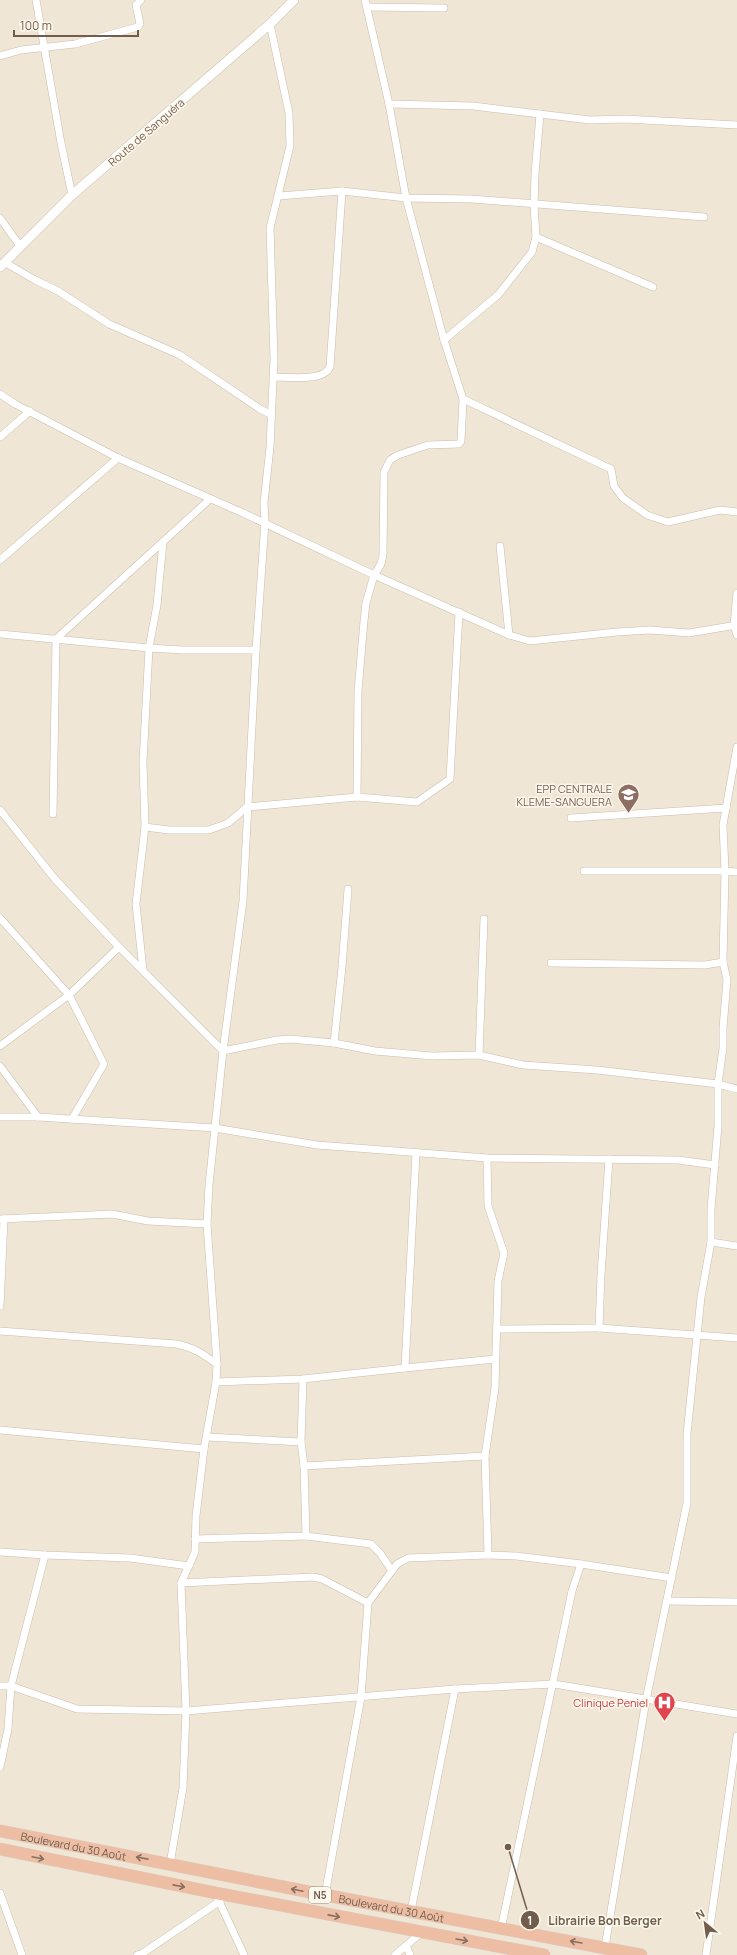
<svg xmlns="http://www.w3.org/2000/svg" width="737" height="1955" font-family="Manrope,sans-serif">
  <rect width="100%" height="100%" fill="#faf4e6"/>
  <!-- residential -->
  <rect fill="#f0e6d5" x="0" y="0" width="737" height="1955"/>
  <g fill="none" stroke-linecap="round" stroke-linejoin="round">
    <defs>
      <g id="street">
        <polyline points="36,0 61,143 72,195"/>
        <polyline points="367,7 444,8"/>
        <polyline points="0,56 21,50 75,44 138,27 140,24 136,5 141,0"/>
        <polyline points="389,104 473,106 590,120 625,119 737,125"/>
        <polyline points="279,196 342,191 406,198 472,199 704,217"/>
        <polyline points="0,218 20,246"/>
        <polyline points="536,237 653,287"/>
        <polyline points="4,262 35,280 58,291 109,324 180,355 260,409 270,414"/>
        <polyline points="444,340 498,295 532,252 536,237 534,205 535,174 540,114"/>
        <path d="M274,377C289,377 323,382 330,367L342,191"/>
        <polyline points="0,394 15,404 118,458 243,513 374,575 509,635 530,641 617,632 650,630 689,633 737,625"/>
        <polyline points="463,399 611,469 614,486 623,498 647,515 668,522 720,510 737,512"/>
        <polyline points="0,437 30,411"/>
        <polyline points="500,546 509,635"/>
        <polyline points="0,560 118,458"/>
        <polyline points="737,593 734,625 737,635"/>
        <polyline points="0,634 149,648 182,650 256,650"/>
        <polyline points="737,747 723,825 725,871 737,872"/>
        <polyline points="357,797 358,691 364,621 366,603 374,575 381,564 383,555 384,472 390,460 398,455 428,445 459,444 461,441 463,399 444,340 406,198 389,104 365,0"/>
        <polyline points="0,810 55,879 119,947 223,1051 277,1040 290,1039 334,1043 375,1051 432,1056 479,1055 523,1065 597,1070 718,1084 737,1089"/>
        <polyline points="53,814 56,639 210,499"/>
        <polyline points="571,818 726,808"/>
        <polyline points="145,827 143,762 149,648 157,605 163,542"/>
        <polyline points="584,871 725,871 723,962 727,980 723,1028 723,1048 718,1084 718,1126 711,1209 711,1242 701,1297 687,1434 687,1503 646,1700 605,1947"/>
        <polyline points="0,918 69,995 104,1064 72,1119"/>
        <polyline points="551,963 705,965 723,962"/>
        <polyline points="143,970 136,904 145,827 169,830 209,830 228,823 247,807 357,797 417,802 450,779 459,612"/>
        <polyline points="334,1043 342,967 348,889"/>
        <polyline points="0,1046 69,995 119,947"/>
        <polyline points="479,1055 484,919"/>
        <polyline points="0,1066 38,1117"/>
        <polyline points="0,1117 38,1117 215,1128 317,1145 487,1158 678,1160 715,1165"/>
        <polyline points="487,1158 488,1206 504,1253 498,1281 495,1388 485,1456 488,1555 516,1556 581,1564"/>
        <polyline points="609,1159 601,1275 599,1328 737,1338"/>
        <polyline points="0,1219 112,1214 148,1221 207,1224"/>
        <polyline points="711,1242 737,1246"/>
        <polyline points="0,1306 4,1219"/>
        <polyline points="498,1329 599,1328"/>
        <path d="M0,1331L176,1344C193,1347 203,1354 217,1364"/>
        <polyline points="405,1368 495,1359"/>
        <polyline points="216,1382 303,1379 405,1368 416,1153"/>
        <polyline points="0,1430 204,1449"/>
        <polyline points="207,1437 301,1442"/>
        <polyline points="304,1466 485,1456"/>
        <polyline points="306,1536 371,1544 380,1553 392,1571"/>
        <polyline points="195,1539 306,1536 304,1466 301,1442 303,1379"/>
        <polyline points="0,1552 45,1555 130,1558 189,1566"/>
        <polyline points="181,1583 313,1577 322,1579 368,1603 361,1697 325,1895"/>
        <polyline points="667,1601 737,1602"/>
        <polyline points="368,1603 397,1564 408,1558 488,1555"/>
        <polyline points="0,1686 11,1686 77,1709 186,1711 455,1689 554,1684 737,1714"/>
        <polyline points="0,1767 8,1729 11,1686 45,1555"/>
        <polyline points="170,1864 183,1788 186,1711 181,1583 195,1552 196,1516 204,1449 216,1382 217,1364 207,1224 209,1185 223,1051 243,901 256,650 265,522 264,503 270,447 274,359 270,228 290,146 289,113 270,24"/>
        <polyline points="0,1893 22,1955"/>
        <polyline points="218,1899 244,1955"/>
        <polyline points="411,1911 455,1689"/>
        <polyline points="501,1929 572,1591 581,1564 672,1578"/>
        <polyline points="406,1946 410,1955"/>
        <polyline points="137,1955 143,1953 220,1901"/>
        <polyline points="395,1955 421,1933"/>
        <polyline points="706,1955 737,1736"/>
      </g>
      <polyline id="secondary" points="0,267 72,195 270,24 294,0"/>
      <g id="highway">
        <path id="s1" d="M0,1831L325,1895L641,1955"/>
        <polyline points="0,1849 216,1893 544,1955"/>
      </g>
    </defs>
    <!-- street casing -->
    <use href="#street" stroke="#cabcae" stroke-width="8"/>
    <!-- secondary casing -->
    <use href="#secondary" stroke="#ccbdac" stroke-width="10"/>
    <!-- highway casing -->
    <use href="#highway" stroke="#d7d2cd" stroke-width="13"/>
    <!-- street -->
    <use href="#street" stroke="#fff" stroke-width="7"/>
    <!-- secondary -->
    <use href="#secondary" stroke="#fff" stroke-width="9"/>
    <!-- highway -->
    <use href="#highway" stroke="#edbea4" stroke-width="12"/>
  </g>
  <!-- one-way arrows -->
  <defs><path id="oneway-shaft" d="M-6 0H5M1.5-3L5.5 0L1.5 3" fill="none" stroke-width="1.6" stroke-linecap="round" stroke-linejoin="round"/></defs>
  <g stroke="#89705f">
    <use href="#oneway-shaft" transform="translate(38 1858) rotate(12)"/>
    <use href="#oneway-shaft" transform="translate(142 1858) rotate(-169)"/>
    <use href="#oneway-shaft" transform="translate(179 1886) rotate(11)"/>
    <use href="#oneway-shaft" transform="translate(297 1890) rotate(-168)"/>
    <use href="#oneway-shaft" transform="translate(334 1916) rotate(11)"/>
    <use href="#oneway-shaft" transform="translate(462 1940) rotate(10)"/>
    <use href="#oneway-shaft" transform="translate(576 1942) rotate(-170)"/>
  </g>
  <!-- icons -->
  <defs>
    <symbol id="school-pin" viewBox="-11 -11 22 30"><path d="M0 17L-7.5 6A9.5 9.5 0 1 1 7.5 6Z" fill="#8d6e63" stroke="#fdf8ec"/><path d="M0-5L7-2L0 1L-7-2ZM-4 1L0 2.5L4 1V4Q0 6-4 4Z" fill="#fff"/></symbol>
    <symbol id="hospital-pin" viewBox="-11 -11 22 30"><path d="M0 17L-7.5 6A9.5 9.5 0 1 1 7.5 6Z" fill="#e0444e" stroke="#fdf8ec"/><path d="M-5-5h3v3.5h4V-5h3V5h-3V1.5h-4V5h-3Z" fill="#fff"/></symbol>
  </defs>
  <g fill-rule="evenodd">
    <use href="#school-pin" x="616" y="782" width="25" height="34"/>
    <use href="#hospital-pin" x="652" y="1690" width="25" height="34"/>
  </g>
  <g text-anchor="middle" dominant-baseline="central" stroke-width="3" stroke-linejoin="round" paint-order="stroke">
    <!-- shield labels -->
    <rect fill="#fdf8ec" stroke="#9a8c7d" stroke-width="1" x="309" y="1887" width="22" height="16" rx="3"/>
    <g font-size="10" font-weight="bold" fill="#705d4e">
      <text x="320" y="1895">N5</text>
    </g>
    <!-- street labels -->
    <g font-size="11" fill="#705d4e" stroke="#fdf8ec">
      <text transform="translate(146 132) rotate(-41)">Route de Sanguéra</text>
      <text stroke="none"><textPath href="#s1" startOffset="75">Boulevard du 30 Août</textPath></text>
      <text stroke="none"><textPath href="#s1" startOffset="399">Boulevard du 30 Août</textPath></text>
    </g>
    <!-- education labels -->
    <g font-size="11" fill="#785e54" stroke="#fdf8ec" text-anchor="end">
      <text x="612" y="788">EPP CENTRALE<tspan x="612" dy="13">KLEME-SANGUERA</tspan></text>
    </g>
    <!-- health labels -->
    <g font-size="11" fill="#be3a42" stroke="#fdf8ec" text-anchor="end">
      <text x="648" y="1702">Clinique Peniel</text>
    </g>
  </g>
  <!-- callouts -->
  <path fill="none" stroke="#705d4e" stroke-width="1.5" d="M508 1847L530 1920"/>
  <g fill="#705d4e" stroke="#fdf8ec" stroke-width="1.5">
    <circle cx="508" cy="1847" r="4"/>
    <circle cx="530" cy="1920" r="10"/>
  </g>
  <g font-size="12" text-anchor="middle" font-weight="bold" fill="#fff">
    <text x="530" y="1925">1</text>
  </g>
  <g font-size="12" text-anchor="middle" font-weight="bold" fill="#705d4e" stroke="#fdf8ec" stroke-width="3" stroke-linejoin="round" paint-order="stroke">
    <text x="605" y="1925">Librairie Bon Berger</text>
  </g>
  <!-- north arrow -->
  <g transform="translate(705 1923) rotate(331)" stroke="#fdf8ec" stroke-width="3" paint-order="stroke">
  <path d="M0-3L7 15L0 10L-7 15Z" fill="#705d4e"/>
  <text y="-6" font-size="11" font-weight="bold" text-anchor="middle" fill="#705d4e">N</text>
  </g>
  <!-- scale -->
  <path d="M14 30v6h124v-6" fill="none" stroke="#705d4e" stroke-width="2"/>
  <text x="20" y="30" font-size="12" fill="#705d4e" stroke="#fdf8ec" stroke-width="3" paint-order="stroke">100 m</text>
</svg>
